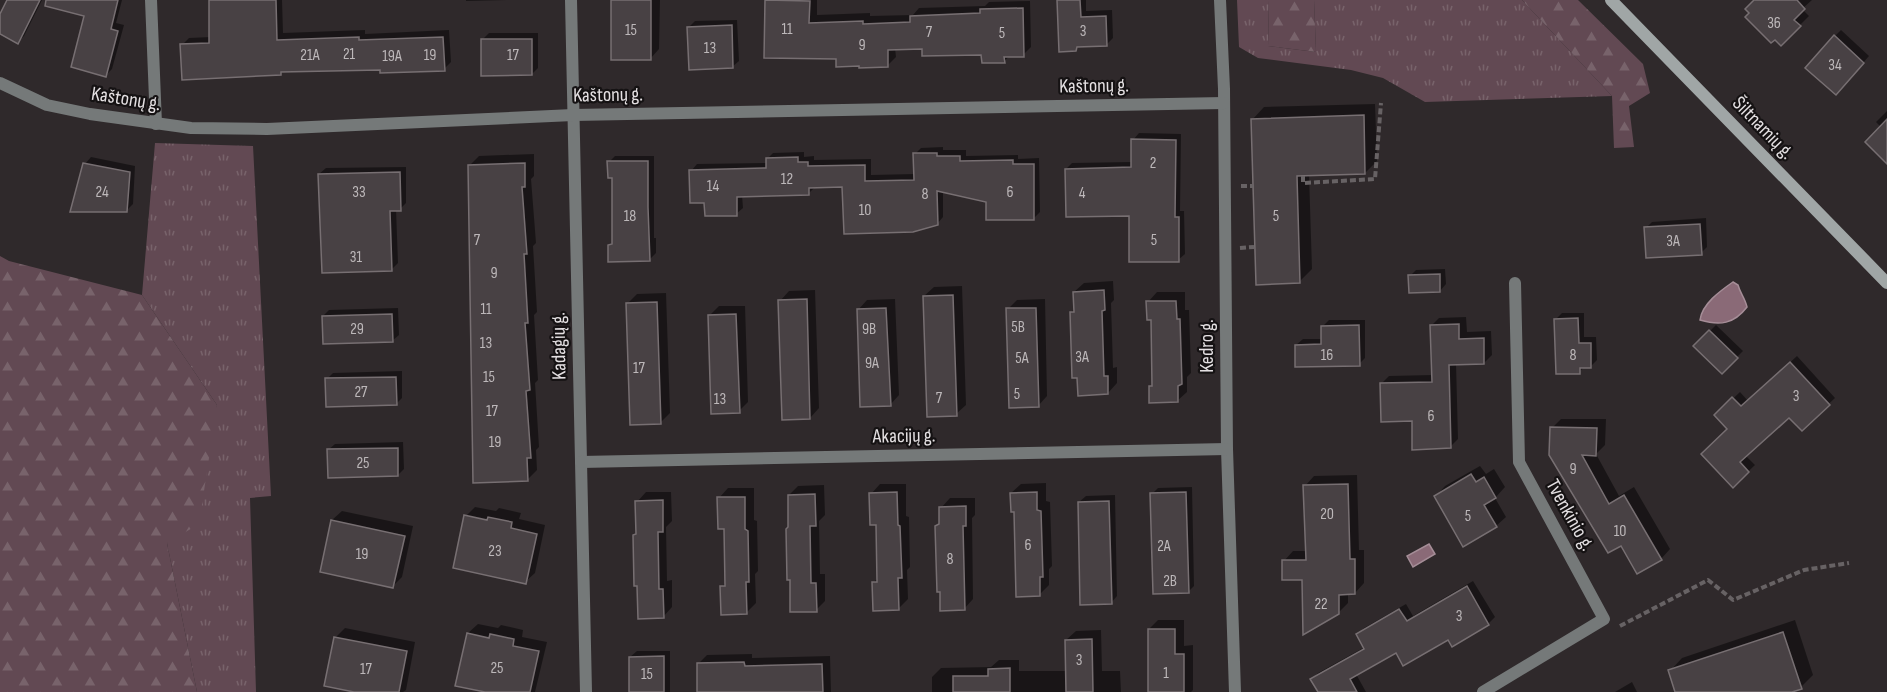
<svg xmlns="http://www.w3.org/2000/svg" width="1887" height="692" font-family="'Sofia Sans Condensed',sans-serif">
  <defs>
    <pattern id="grass-tufts" width="24" height="20" patternUnits="userSpaceOnUse" patternTransform="scale(1.5)"><rect width="24" height="20" fill="#624953"/><path d="M3 7l-1-3M5 7V3M7 7l1-3M15 17l-1-3M17 17v-4M19 17l1-3" fill="none" stroke="#78636b"/></pattern>
    <pattern id="forest-firs" width="22" height="20" patternUnits="userSpaceOnUse" patternTransform="scale(1.5)"><rect width="22" height="20" fill="#624953"/><path d="M5 1l3.5 6h-7zM16 11l3.5 6h-7z" fill="#78636b"/></pattern>
  </defs>
  <rect width="100%" height="100%" fill="#2f292b"/>
  <!-- grass -->
  <g fill="url(#grass-tufts)">
    <polygon points="1237,0 1269,0 1268,46 1316,52 1314,0 1522,0 1612,96 1425,102 1383,78 1351,70 1258,58 1239,47"/>
    <polygon points="155,143 253,146 271,496 250,498 256,692 197,692 167,543 217,405 142,295"/>
  </g>
  <!-- forest -->
  <g fill="url(#forest-firs)">
    <polygon points="1269,0 1314,0 1316,52 1268,46"/>
    <polygon points="1522,0 1578,0 1643,64 1650,93 1629,106 1634,147 1614,148 1612,96"/>
    <polygon points="0,256 9,261 142,295 217,405 199,524 167,543 197,692 0,692"/>
  </g>
  <!-- water -->
  <g fill="#8a6a77" stroke="#a58d97" stroke-width="1.5">
    <path d="M1733,282L1738,285C1740,293 1745,298 1747,307C1734,324 1720,326 1700,320C1702,304 1720,291 1733,282Z"/>
    <polygon points="1429,544 1435,554 1413,567 1407,556"/>
  </g>
  <!-- shadow -->
  <g fill="#0007">
    <polygon points="9,0 42,0 24,36 18,42 0,33 0,18"/>
    <polygon points="74,0 122,0 116,23 124,25 112,69 106,75 86,15"/>
    <polygon points="210,0 282,0 283,33 365,30 365,34 449,30 451,62 444,69 381,68 284,71 280,74 182,45 189,38 211,37"/>
    <polygon points="466,0 507,0 466,1"/>
    <polygon points="613,0 660,0 659,49 650,59"/>
    <polygon points="767,0 817,0 817,15 870,13 870,16 913,15 919,8 985,6 989,2 1030,1 1031,47 1023,55 1010,56 1004,61 983,53 923,48 895,48 896,57 888,65 838,57"/>
    <polygon points="1059,0 1086,0 1086,11 1112,10 1113,38 1107,44 1080,45 1076,50"/>
    <polygon points="1756,0 1812,0 1802,9 1809,16 1781,44"/>
    <polygon points="737,20 739,61 732,67 689,27 695,21"/>
    <polygon points="1841,30 1869,56 1842,87 1835,36"/>
    <polygon points="489,33 538,33 538,68 532,74 482,40"/>
    <polygon points="1375,104 1377,161 1365,173 1309,174 1312,269 1299,282 1252,120 1264,107"/>
    <polygon points="1887,111 1887,162 1881,127 1876,122"/>
    <polygon points="1139,133 1181,134 1180,211 1184,211 1185,254 1178,260 1130,215 1066,169 1072,163 1132,162 1133,140"/>
    <polygon points="943,147 943,150 966,150 966,156 1018,155 1018,159 1039,158 1040,212 1034,218 987,201 943,191 943,217 937,224 844,185 814,188 808,194 742,195 743,208 736,214 706,201 691,171 697,164 767,163 767,159 773,153 804,152 804,157 814,156 814,160 871,159 871,175 915,174 915,154 921,148"/>
    <polygon points="534,154 534,176 531,179 536,243 533,246 537,312 534,315 538,380 535,383 539,447 536,450 537,470 528,479 470,165 479,156"/>
    <polygon points="615,156 654,156 654,238 656,238 656,253 650,259 609,245 614,241 614,177 609,162"/>
    <polygon points="91,157 135,166 133,204 126,211 85,164"/>
    <polygon points="406,167 406,203 400,209 396,209 398,263 392,269 319,174 326,168"/>
    <polygon points="1706,218 1707,247 1701,253 1646,228 1652,222"/>
    <polygon points="1445,269 1446,284 1440,291 1410,276 1416,270"/>
    <polygon points="1113,281 1114,300 1111,303 1113,368 1117,367 1117,383 1108,393 1071,312 1075,309 1074,292 1084,283"/>
    <polygon points="962,286 966,405 956,414 924,296 934,287"/>
    <polygon points="815,290 819,408 810,418 780,301 789,291"/>
    <polygon points="1157,292 1185,292 1185,310 1189,310 1191,373 1187,377 1187,392 1177,401 1150,387 1153,384 1152,318 1148,302"/>
    <polygon points="666,293 670,413 660,423 628,303 637,294"/>
    <polygon points="895,299 899,395 890,405 858,310 867,300"/>
    <polygon points="1045,299 1047,396 1038,406 1008,309 1017,300"/>
    <polygon points="719,306 745,306 748,402 739,411 709,316"/>
    <polygon points="398,308 399,335 392,341 323,316 329,310"/>
    <polygon points="1562,313 1584,313 1584,337 1596,337 1597,360 1591,366 1585,366 1579,372 1556,319"/>
    <polygon points="1466,317 1467,332 1491,331 1492,355 1484,363 1456,363 1458,439 1450,447 1413,420 1381,384 1389,376 1433,375 1431,326 1439,318"/>
    <polygon points="1329,320 1365,320 1365,358 1359,364 1296,345 1303,339 1323,339 1323,326"/>
    <polygon points="1716,325 1743,351 1722,372 1695,346"/>
    <polygon points="1797,356 1835,398 1802,429 1789,416 1745,455 1755,465 1733,486 1729,429 1716,415 1740,392 1748,401"/>
    <polygon points="402,371 402,398 396,404 327,379 333,373"/>
    <polygon points="1561,419 1606,419 1605,445 1596,454 1619,496 1634,487 1670,549 1661,559 1621,544 1552,428"/>
    <polygon points="403,442 404,469 398,475 328,450 335,444"/>
    <polygon points="1480,466 1486,474 1494,469 1505,487 1495,498 1506,517 1496,526 1436,496 1445,486"/>
    <polygon points="1357,475 1359,550 1364,550 1364,583 1355,593 1348,593 1348,603 1338,613 1284,561 1293,551 1307,551 1305,486 1314,476"/>
    <polygon points="1046,483 1046,501 1050,502 1052,566 1049,569 1049,585 1040,594 1011,493 1021,484"/>
    <polygon points="880,484 906,484 906,516 909,517 910,567 907,570 908,599 898,609 874,582 878,578 877,523 871,494"/>
    <polygon points="824,485 825,515 819,521 820,574 825,574 825,601 816,610 790,526 789,495 798,486"/>
    <polygon points="1192,487 1194,586 1188,592 1152,494 1158,488"/>
    <polygon points="728,488 754,488 754,520 757,521 758,571 755,574 756,603 746,613 722,587 726,582 725,527 719,498"/>
    <polygon points="646,492 671,492 672,521 666,527 667,581 672,580 672,607 663,617 637,533 637,502"/>
    <polygon points="1115,495 1117,596 1111,603 1079,502 1086,496"/>
    <polygon points="950,498 975,498 975,515 972,518 973,599 964,609 941,522 941,508"/>
    <polygon points="475,507 496,511 499,508 521,513 519,519 545,525 535,573 525,582 466,516"/>
    <polygon points="342,511 413,526 402,577 393,586 332,520"/>
    <polygon points="1473,581 1495,617 1488,624 1452,645 1448,638 1396,651 1356,674 1366,692 1319,692 1312,679 1318,673 1365,647 1357,635 1364,628 1406,604 1413,616"/>
    <polygon points="1158,620 1184,620 1184,646 1193,645 1193,690 1191,692 1149,692 1149,629"/>
    <polygon points="1795,620 1813,675 1801,687 1787,692 1677,692 1670,671 1682,658"/>
    <polygon points="478,624 498,628 501,625 523,630 522,637 547,642 535,692 492,692 468,633"/>
    <polygon points="345,628 415,642 406,690 403,692 361,692 336,637"/>
    <polygon points="1101,630 1102,671 1120,671 1121,692 932,692 932,677 941,668 991,667 999,660 1019,660 1019,671 1067,671 1066,640 1076,631"/>
    <polygon points="637,651 670,651 670,692 631,692 630,657"/>
    <polygon points="752,654 752,658 830,656 831,692 699,692 698,664 707,655"/>
    <polygon points="1632,682 1637,692 1615,692"/>
  </g>
  <!-- building -->
  <g fill="#484144" stroke="#776f72" stroke-width="1.5">
    <polygon points="7,0 40,0 18,44 0,34 0,14"/>
    <polygon points="46,0 118,0 111,29 118,31 106,77 71,67 84,16 45,6"/>
    <polygon points="209,0 276,0 277,40 359,37 359,40 443,37 445,71 380,73 380,70 281,72 281,75 182,80 180,44 209,43"/>
    <rect x="611" y="0" width="40" height="60"/>
    <polygon points="765,0 810,1 809,23 863,21 863,24 910,22 910,16 980,13 980,9 1023,8 1024,57 1004,57 1005,63 982,63 981,55 922,56 922,49 888,50 888,67 859,68 859,66 836,67 836,59 764,58"/>
    <polygon points="1057,0 1080,0 1081,17 1106,16 1107,46 1077,47 1076,51 1059,52"/>
    <polygon points="1754,0 1797,0 1805,9 1794,20 1801,26 1781,46 1775,40 1771,43 1745,17 1749,13 1745,9"/>
    <polygon points="732,25 733,68 689,70 687,27"/>
    <polygon points="1834,35 1864,63 1836,95 1805,68"/>
    <polygon points="481,39 532,39 532,75 481,76"/>
    <polygon points="1364,115 1365,174 1297,176 1300,283 1256,285 1251,119"/>
    <polygon points="1887,119 1887,164 1865,142"/>
    <polygon points="1131,139 1176,140 1175,217 1179,217 1179,262 1129,262 1129,216 1066,217 1065,169 1131,167"/>
    <polygon points="913,153 937,153 937,156 960,156 960,161 1013,160 1013,164 1034,164 1034,220 986,220 986,202 937,191 938,225 913,232 844,234 842,187 809,188 809,195 737,197 737,216 705,216 704,203 690,203 689,170 766,168 766,158 798,157 798,162 808,162 808,166 865,165 865,181 914,180"/>
    <polygon points="607,161 648,161 648,207 650,261 608,262 608,245 612,244 612,178 608,178"/>
    <polygon points="83,163 130,172 127,212 70,212"/>
    <polygon points="525,163 525,187 522,187 527,254 524,254 528,323 525,323 530,390 526,391 531,458 527,458 528,481 473,483 468,165"/>
    <polygon points="400,172 401,211 390,211 392,271 322,273 318,174"/>
    <polygon points="1700,224 1702,255 1646,258 1644,227"/>
    <polygon points="1440,274 1440,292 1409,293 1408,275"/>
    <polygon points="1104,290 1105,310 1102,311 1104,376 1108,376 1108,394 1078,396 1077,378 1072,378 1070,312 1074,312 1073,292"/>
    <polygon points="953,295 957,416 927,417 923,296"/>
    <polygon points="807,299 810,419 782,420 778,300"/>
    <polygon points="1146,301 1176,301 1177,319 1180,319 1182,384 1178,386 1178,402 1149,403 1149,386 1152,386 1151,320 1147,320"/>
    <polygon points="657,302 661,424 630,425 626,303"/>
    <polygon points="886,308 891,406 860,407 857,309"/>
    <polygon points="1006,308 1036,308 1039,407 1009,408"/>
    <polygon points="392,314 393,342 323,344 322,316"/>
    <polygon points="736,314 740,413 711,414 708,315"/>
    <polygon points="1578,318 1579,343 1591,343 1591,368 1580,368 1580,374 1556,374 1554,319"/>
    <polygon points="1459,324 1459,339 1484,338 1484,364 1449,365 1451,448 1412,450 1412,421 1381,422 1380,383 1432,382 1430,325"/>
    <polygon points="1359,325 1360,366 1295,367 1295,345 1321,344 1321,326"/>
    <polygon points="1709,330 1738,358 1722,374 1693,346"/>
    <polygon points="1790,362 1830,405 1802,431 1789,418 1740,462 1749,472 1733,488 1701,454 1727,429 1714,415 1732,397 1741,406"/>
    <polygon points="396,377 397,405 326,407 325,378"/>
    <polygon points="1550,427 1597,428 1596,456 1582,455 1609,504 1624,495 1662,560 1637,574 1621,546 1608,553 1549,455"/>
    <polygon points="398,448 398,476 328,478 327,449"/>
    <polygon points="1471,474 1476,482 1484,477 1496,498 1484,505 1497,527 1463,547 1434,496"/>
    <polygon points="1348,484 1350,559 1355,559 1355,594 1339,595 1339,614 1303,635 1302,580 1282,580 1282,560 1306,560 1303,485"/>
    <polygon points="897,492 898,525 900,526 902,578 898,578 899,610 873,611 872,582 877,582 876,525 870,525 869,493"/>
    <polygon points="1037,492 1037,510 1041,511 1043,577 1040,577 1040,596 1016,597 1014,512 1011,512 1010,493"/>
    <polygon points="1186,492 1189,593 1153,594 1150,493"/>
    <polygon points="815,494 816,526 810,526 811,583 816,583 817,612 790,612 790,580 787,580 786,529 788,527 788,495"/>
    <polygon points="717,497 745,497 745,529 748,531 749,582 746,582 747,614 721,615 720,586 725,586 724,529 718,529"/>
    <polygon points="663,500 663,532 658,532 659,589 663,589 664,618 638,619 637,586 634,586 633,535 636,534 635,501"/>
    <polygon points="1109,501 1112,604 1080,605 1078,502"/>
    <polygon points="966,506 966,526 963,526 965,610 940,611 940,592 937,592 935,526 939,524 939,507"/>
    <polygon points="464,515 487,520 488,517 512,522 511,528 537,534 526,584 453,568"/>
    <polygon points="331,520 405,536 393,588 320,572"/>
    <polygon points="1467,586 1489,625 1452,647 1448,640 1403,666 1396,653 1350,679 1357,692 1318,692 1310,679 1364,649 1356,634 1399,609 1407,621"/>
    <polygon points="1148,629 1175,629 1175,654 1184,654 1184,692 1148,692"/>
    <polygon points="1783,632 1802,689 1792,692 1675,692 1668,670"/>
    <polygon points="467,633 489,638 490,634 514,639 513,646 539,651 530,692 485,692 455,686"/>
    <polygon points="334,637 407,651 399,692 354,692 324,686"/>
    <polygon points="1092,639 1093,692 1066,692 1065,640"/>
    <polygon points="664,656 664,692 629,692 629,657"/>
    <polygon points="744,662 745,666 822,664 823,692 697,692 697,663"/>
    <polygon points="1010,668 1010,692 953,692 953,676 988,676 988,669"/>
  </g>
  <g fill="none" stroke-linecap="round" stroke-linejoin="round">
    <!-- path -->
    <g stroke="#676264" stroke-width="4" stroke-dasharray="6 3" stroke-linecap="butt">
      <polyline points="1303,176 1303,183 1375,179 1381,103"/>
      <polyline points="1241,186 1253,186"/>
      <polyline points="1240,248 1254,247"/>
      <polyline points="1620,626 1708,580 1733,600 1804,570 1849,563"/>
    </g>
    <!-- street -->
    <g stroke="#757979" stroke-width="12">
      <polyline points="151,0 156,124"/>
      <polyline points="571,0 586,692"/>
      <polyline points="1220,0 1224,89 1227,449 1235,692"/>
      <polyline points="0,83 47,105 90,114 191,128 267,129 573,115 1224,103"/>
      <polyline points="581,462 1227,449"/>
      <polyline points="1483,692 1604,619 1519,462 1515,283"/>
    </g>
    <!-- secondary -->
    <polyline stroke="#a0a6a6" stroke-width="12" points="1611,0 1887,283"/>
  </g>
  <g text-anchor="middle" dominant-baseline="central" stroke-width="4.5" stroke-linejoin="round" paint-order="stroke">
    <!-- number labels -->
    <g font-size="16" fill="#bdb8ba">
      <text x="1774" y="23">36</text>
      <text x="787" y="29">11</text>
      <text x="631" y="30">15</text>
      <text x="1083" y="31">3</text>
      <text x="929" y="32">7</text>
      <text x="1002" y="33">5</text>
      <text x="862" y="45">9</text>
      <text x="710" y="48">13</text>
      <text x="349" y="54">21</text>
      <text x="310" y="55">21A</text>
      <text x="430" y="55">19</text>
      <text x="513" y="55">17</text>
      <text x="392" y="56">19A</text>
      <text x="1835" y="65">34</text>
      <text x="1153" y="163">2</text>
      <text x="787" y="179">12</text>
      <text x="713" y="186">14</text>
      <text x="102" y="192">24</text>
      <text x="359" y="192">33</text>
      <text x="1010" y="192">6</text>
      <text x="1082" y="193">4</text>
      <text x="925" y="194">8</text>
      <text x="865" y="210">10</text>
      <text x="630" y="216">18</text>
      <text x="1276" y="216">5</text>
      <text x="477" y="240">7</text>
      <text x="1154" y="240">5</text>
      <text x="1673" y="241">3A</text>
      <text x="356" y="257">31</text>
      <text x="494" y="273">9</text>
      <text x="486" y="309">11</text>
      <text x="1018" y="327">5B</text>
      <text x="357" y="329">29</text>
      <text x="869" y="329">9B</text>
      <text x="486" y="343">13</text>
      <text x="1327" y="355">16</text>
      <text x="1573" y="355">8</text>
      <text x="1082" y="357">3A</text>
      <text x="1022" y="358">5A</text>
      <text x="872" y="363">9A</text>
      <text x="639" y="368">17</text>
      <text x="489" y="377">15</text>
      <text x="361" y="392">27</text>
      <text x="1017" y="394">5</text>
      <text x="1796" y="396">3</text>
      <text x="939" y="398">7</text>
      <text x="720" y="399">13</text>
      <text x="492" y="411">17</text>
      <text x="1431" y="416">6</text>
      <text x="495" y="442">19</text>
      <text x="363" y="463">25</text>
      <text x="1573" y="469">9</text>
      <text x="1327" y="514">20</text>
      <text x="1468" y="516">5</text>
      <text x="1620" y="531">10</text>
      <text x="1028" y="545">6</text>
      <text x="1164" y="546">2A</text>
      <text x="495" y="551">23</text>
      <text x="362" y="554">19</text>
      <text x="950" y="559">8</text>
      <text x="1170" y="581">2B</text>
      <text x="1321" y="604">22</text>
      <text x="1459" y="616">3</text>
      <text x="1079" y="660">3</text>
      <text x="497" y="668">25</text>
      <text x="366" y="669">17</text>
      <text x="1166" y="673">1</text>
      <text x="647" y="674">15</text>
    </g>
    <!-- street labels -->
    <g font-size="20" fill="#e4e0e2" stroke="#151213">
      <text transform="translate(1094 86) rotate(-1)">Kaštonų g.</text>
      <text transform="translate(608 95) rotate(-1)">Kaštonų g.</text>
      <text transform="translate(126 99) rotate(9)">Kaštonų g.</text>
      <text transform="translate(1763 128) rotate(46)">Šiltnamių g.</text>
      <text transform="translate(559 346) rotate(-91)">Kadagių g.</text>
      <text transform="translate(1207 346) rotate(-90)">Kedro g.</text>
      <text transform="translate(904 436) rotate(-1)">Akacijų g.</text>
      <text transform="translate(1570 515) rotate(61)">Tvenkinio g.</text>
    </g>
  </g>
</svg>
